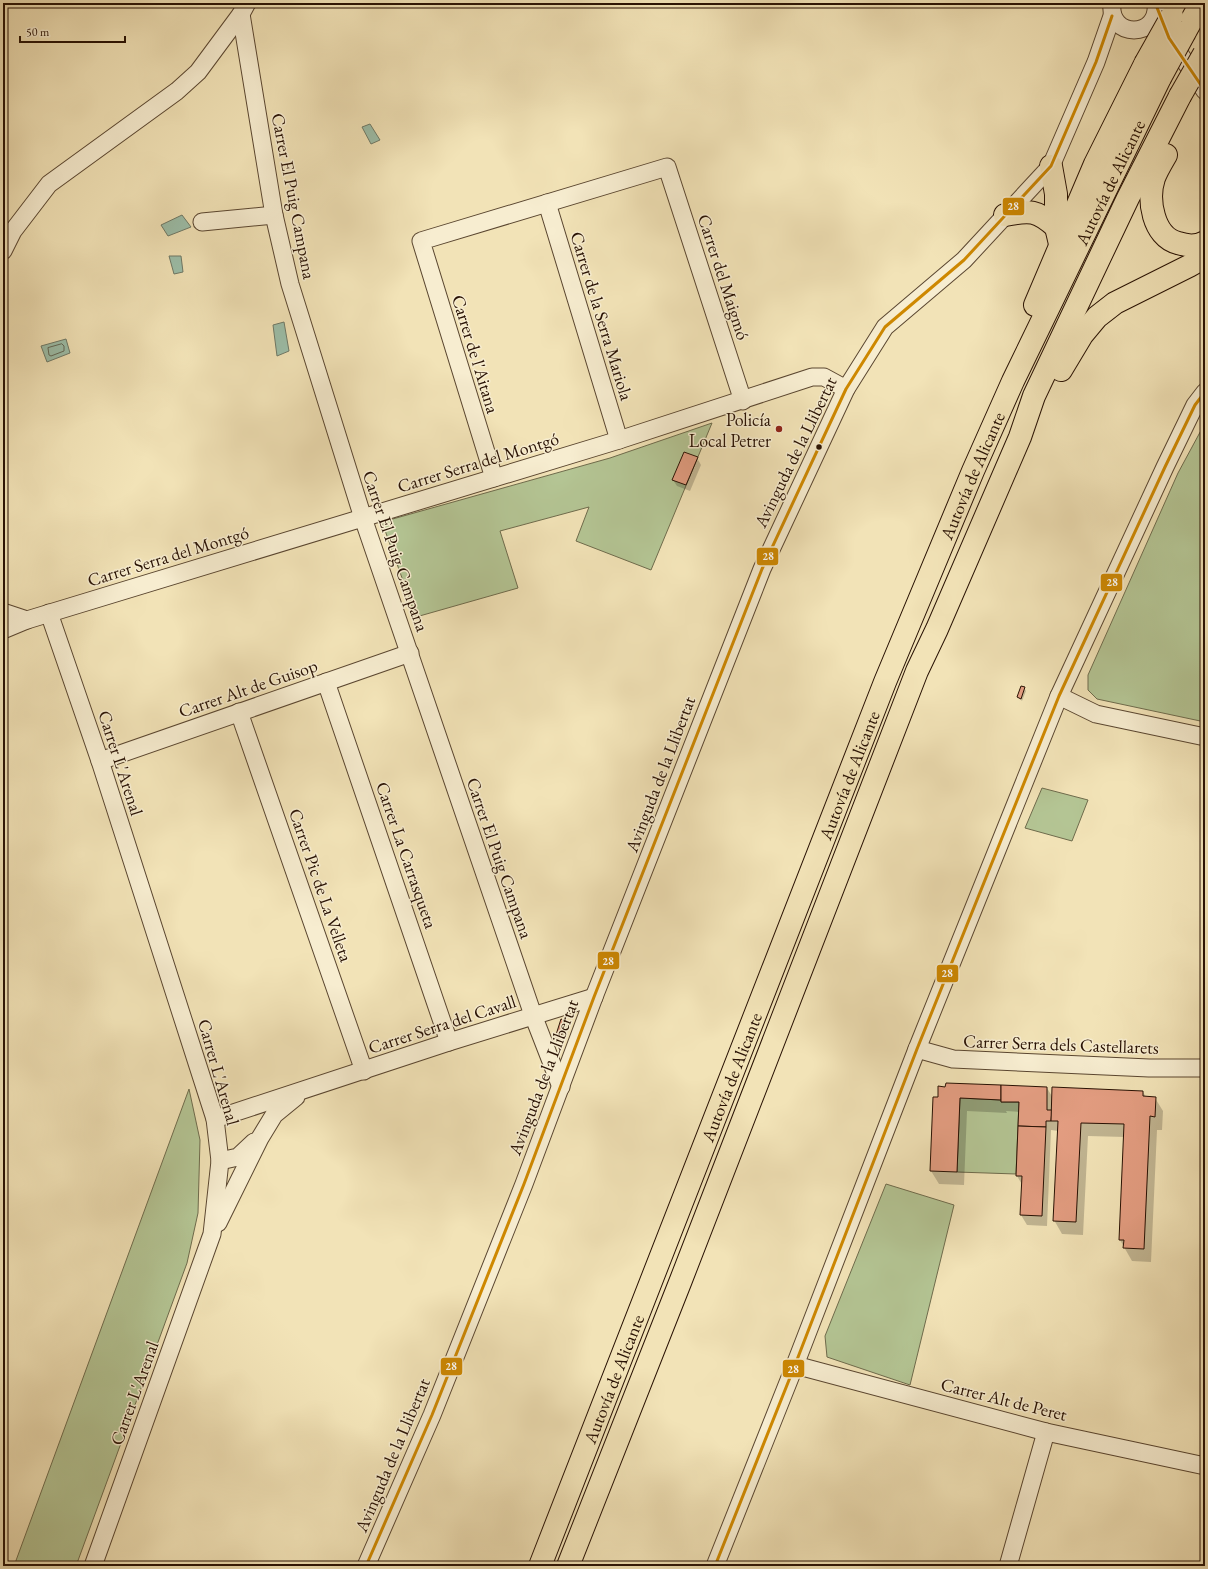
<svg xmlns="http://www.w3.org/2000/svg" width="1208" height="1569" font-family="'EB Garamond',serif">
  <rect width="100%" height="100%" fill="#f2e3b7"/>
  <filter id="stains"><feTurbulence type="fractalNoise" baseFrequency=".005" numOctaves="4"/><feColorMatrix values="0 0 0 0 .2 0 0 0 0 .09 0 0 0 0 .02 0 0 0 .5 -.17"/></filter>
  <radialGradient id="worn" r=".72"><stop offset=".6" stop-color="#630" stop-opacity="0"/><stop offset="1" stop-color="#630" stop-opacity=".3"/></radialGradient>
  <!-- green -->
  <g fill="#b4c594" stroke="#6e6b4c">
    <polygon points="712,423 651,570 576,541 589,507 500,531 518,588 416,617 382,522 610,458"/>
    <polygon points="1205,423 1205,722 1097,699 1088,690 1088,675 1178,473"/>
    <polygon points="1042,788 1088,800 1072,841 1025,828"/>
    <polygon points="189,1089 200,1140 198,1213 187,1263 76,1566 14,1566"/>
    <polygon points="960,1098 1001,1100 1001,1102 1019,1102 1016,1174 957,1172"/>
    <polygon points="886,1184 954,1205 910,1385 827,1357 825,1336"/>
  </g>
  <!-- water -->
  <g fill="#9cbfaa" stroke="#6e7967">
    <polygon points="370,124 380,140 371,144 362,127"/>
    <polygon points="182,215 191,227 168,236 161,225"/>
    <polygon points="169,256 181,256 183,272 174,274"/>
    <polygon points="284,322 289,351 277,356 273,325"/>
    <polygon points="66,339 70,353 47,362 41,346"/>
  </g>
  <!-- shadow -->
  <g fill="#0003">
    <polygon points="697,458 701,465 690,491 677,486 673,480"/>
    <polygon points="1024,688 1026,691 1022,701 1018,697"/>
    <polygon points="566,1022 567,1025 561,1042 557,1041 556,1038"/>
    <polygon points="1047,1088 1053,1098 1143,1092 1146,1097 1155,1098 1163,1111 1162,1130 1157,1130 1151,1262 1132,1261 1120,1240 1125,1137 1088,1136 1083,1235 1062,1234 1054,1220 1058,1131 1051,1130 1047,1226 1027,1225 1021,1215 1023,1186 1017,1176 1020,1112 1006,1111 1007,1113 967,1111 964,1185 939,1184 931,1171 934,1098"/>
  </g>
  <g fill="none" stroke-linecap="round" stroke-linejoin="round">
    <!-- shore -->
    <polygon stroke="#626856" stroke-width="1" points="62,344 64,346 64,351 51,356 49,355 48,348"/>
  </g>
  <!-- building -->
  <g fill="#e39d81" stroke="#281103">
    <polygon points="684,452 698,457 686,485 672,480"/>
    <polygon points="1021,686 1025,687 1021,699 1017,697"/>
    <polygon points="561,1019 566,1021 560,1040 555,1038"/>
    <polygon points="946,1083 1001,1085 1001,1100 960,1098 957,1172 930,1171 933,1097 938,1097 938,1086 945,1087"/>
    <polygon points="1001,1085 1047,1087 1047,1110 1052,1110 1051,1121 1046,1121 1046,1127 1018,1126 1019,1102 1001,1102"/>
    <polygon points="1052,1087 1143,1091 1143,1096 1156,1097 1155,1117 1150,1116 1144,1249 1123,1248 1124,1240 1119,1240 1124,1124 1081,1123 1076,1222 1053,1221 1058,1121 1051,1121"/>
    <polygon points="1018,1126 1046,1127 1042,1216 1020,1215 1022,1176 1016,1176"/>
  </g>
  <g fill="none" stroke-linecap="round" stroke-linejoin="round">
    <defs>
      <g id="minor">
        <path d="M1112,3C1108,39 1160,39 1156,3"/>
        <polyline points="1156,5 1169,38 1205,91"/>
        <polyline points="241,14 274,215 290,284 363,518 533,1015 561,1087"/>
        <polyline points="547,203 619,440"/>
        <polyline points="202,222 274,215"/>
        <polyline points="3,251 13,231 49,184 177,91 198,72 241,14 247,3"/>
        <polyline points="494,478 421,241 667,167 743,401"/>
        <polyline points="3,612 27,620"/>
        <polyline points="49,613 100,761 215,1119 220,1161 212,1234 93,1566"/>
        <polyline points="3,630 27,620 619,440 812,377 824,377 846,389"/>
        <polyline points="326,682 449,1042"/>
        <polyline points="1059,696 1096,714 1205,737"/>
        <polyline points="239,712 364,1071"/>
        <polyline points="100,761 410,653"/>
        <polyline points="917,1049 953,1059 1149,1068 1205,1068"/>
        <polyline points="215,1119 449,1042 594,997"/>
        <polyline points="220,1161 238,1157 254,1142"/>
        <polyline points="218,1223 260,1138 274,1115 296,1097"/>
        <polyline points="795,1365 1046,1432 1205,1466"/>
        <polyline points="366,1566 432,1415 524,1184 594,997 762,569 846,389 885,327 964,260 1051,166 1096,62 1112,16"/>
        <polyline points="715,1566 795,1365 917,1049 1059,696 1165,467 1195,405 1205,392"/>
        <polyline points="1008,1566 1046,1432"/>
      </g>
      <g id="highway">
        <polyline points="1185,32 1201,3"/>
        <path d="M1166,155C1162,162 1157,170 1154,178C1147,199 1153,237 1178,243C1187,246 1196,247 1205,242"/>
        <polyline points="1051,166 1056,194 1056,227 1060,244"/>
        <path d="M1005,215C1030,210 1037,210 1056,227"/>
        <polyline points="1035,305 1095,164 1145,64"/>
        <polyline points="1061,370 1082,335 1097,317 1115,303 1189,266 1205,257"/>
        <path id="s1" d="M540,1566L885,682L973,471L1013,381L1160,78"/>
        <polyline points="568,1566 681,1280 917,671 937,629 1020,437 1034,396 1128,198 1180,96"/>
      </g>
    </defs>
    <!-- minor casing -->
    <use href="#minor" stroke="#5a4630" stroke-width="19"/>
    <!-- highway casing -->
    <use href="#highway" stroke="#281103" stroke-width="24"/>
    <!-- minor -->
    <use href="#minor" stroke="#f7edd0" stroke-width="17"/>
    <!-- highway -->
    <use href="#highway" stroke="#f2e3b7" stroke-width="22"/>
    <defs>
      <g id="highway-bridge">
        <polyline points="1145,64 1172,16"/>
        <polyline points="1160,78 1185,32"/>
        <polyline points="1180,96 1204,54"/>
      </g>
    </defs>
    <!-- highway-bridge casing -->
    <use href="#highway-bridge" stroke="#281103" stroke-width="24" stroke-linecap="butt"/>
    <!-- highway-bridge -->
    <use href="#highway-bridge" stroke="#f2e3b7" stroke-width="22"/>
    <defs>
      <g id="bus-1">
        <polyline points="1156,5 1169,38 1205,91"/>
        <polyline points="366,1566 432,1415 524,1184 594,997 762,569 846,389 885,327 964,260 1051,166 1096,62 1112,16"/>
        <polyline points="715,1566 795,1365 917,1049 1059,696 1165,467 1195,405 1205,392"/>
      </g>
    </defs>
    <!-- bus-1 casing -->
    <use href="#bus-1" stroke="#f7edd0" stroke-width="6"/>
    <!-- bus-1 -->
    <use href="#bus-1" stroke="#ce8801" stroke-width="3"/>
  </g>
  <!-- markers -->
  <circle fill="#8f2418" stroke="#f7edd0" stroke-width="1.5" cx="779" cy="429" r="4"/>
  <circle fill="#281103" stroke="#f7edd0" stroke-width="1.5" cx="819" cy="447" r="3.5"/>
  <g text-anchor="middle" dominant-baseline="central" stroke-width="3" stroke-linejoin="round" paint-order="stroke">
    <!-- street labels -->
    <g font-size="18" fill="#281103" stroke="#f7edd0">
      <text stroke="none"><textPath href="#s1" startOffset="1497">Autovía de Alicante</textPath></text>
      <text transform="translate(294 196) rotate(79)">Carrer El Puig Campana</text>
      <text transform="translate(724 277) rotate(72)">Carrer del Maigmó</text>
      <text transform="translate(602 316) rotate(73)">Carrer de la Serra Mariola</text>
      <text transform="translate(476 354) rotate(73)">Carrer de l'Aitana</text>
      <text transform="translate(795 452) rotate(-64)">Avinguda de la Llibertat</text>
      <text transform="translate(478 462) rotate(-17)">Carrer Serra del Montgó</text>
      <text stroke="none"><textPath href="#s1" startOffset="1173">Autovía de Alicante</textPath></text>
      <text transform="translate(396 551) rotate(71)">Carrer El Puig Campana</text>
      <text transform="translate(168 556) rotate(-17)">Carrer Serra del Montgó</text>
      <text transform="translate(248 688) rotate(-19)">Carrer Alt de Guisop</text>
      <text transform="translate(121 763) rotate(72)">Carrer L'Arenal</text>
      <text transform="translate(660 774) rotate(-69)">Avinguda de la Llibertat</text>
      <text stroke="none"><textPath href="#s1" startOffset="849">Autovía de Alicante</textPath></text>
      <text transform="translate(407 855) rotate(71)">Carrer La Carrasqueta</text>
      <text transform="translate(500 858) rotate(71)">Carrer El Puig Campana</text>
      <text transform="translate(321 885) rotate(71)">Carrer Pic de La Velleta</text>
      <text transform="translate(442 1024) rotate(-18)">Carrer Serra del Cavall</text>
      <text transform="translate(1061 1044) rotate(2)">Carrer Serra dels Castellarets</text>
      <text transform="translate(219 1072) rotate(74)">Carrer L'Arenal</text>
      <text transform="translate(543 1077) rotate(-69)">Avinguda de la Llibertat</text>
      <text stroke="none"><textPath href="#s1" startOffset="525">Autovía de Alicante</textPath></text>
      <text stroke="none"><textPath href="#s1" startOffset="201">Autovía de Alicante</textPath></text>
      <text transform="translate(134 1393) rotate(-70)">Carrer L'Arenal</text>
      <text transform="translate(1004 1399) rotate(14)">Carrer Alt de Peret</text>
      <text transform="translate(392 1455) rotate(-67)">Avinguda de la Llibertat</text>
    </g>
    <!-- poi labels -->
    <g font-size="18" fill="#281103" stroke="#f7edd0" text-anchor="end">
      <text x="771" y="419">Policía<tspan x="771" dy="21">Local Petrer</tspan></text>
    </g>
  </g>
  <g stroke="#f7edd0" stroke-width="1.5">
    <rect x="1002" y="197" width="23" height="19" rx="4" fill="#ce8801"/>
    <rect x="756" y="547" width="23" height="19" rx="4" fill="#ce8801"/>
    <rect x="1100" y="573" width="23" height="19" rx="4" fill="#ce8801"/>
    <rect x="597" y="951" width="23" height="19" rx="4" fill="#ce8801"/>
    <rect x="936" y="964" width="23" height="19" rx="4" fill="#ce8801"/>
    <rect x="440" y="1357" width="23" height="19" rx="4" fill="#ce8801"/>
    <rect x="782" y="1359" width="23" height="19" rx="4" fill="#ce8801"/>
  </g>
  <g font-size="11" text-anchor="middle" font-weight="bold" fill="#fff">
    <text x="1013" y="210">28</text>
    <text x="768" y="560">28</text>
    <text x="1112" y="586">28</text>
    <text x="608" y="965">28</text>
    <text x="947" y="977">28</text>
    <text x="451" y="1370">28</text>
    <text x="793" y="1373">28</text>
  </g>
  <!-- margin -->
  <rect width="1208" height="1569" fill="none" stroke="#f2e3b7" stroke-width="16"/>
  <rect x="4" y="4" width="1200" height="1561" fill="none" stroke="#281103" stroke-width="2"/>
  <rect x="8" y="8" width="1192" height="1553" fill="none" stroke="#281103"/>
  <!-- scale -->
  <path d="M20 36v6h105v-6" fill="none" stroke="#281103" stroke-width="2"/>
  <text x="26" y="36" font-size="12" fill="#281103" stroke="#f7edd0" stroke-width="3" paint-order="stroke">50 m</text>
  <rect width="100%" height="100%" filter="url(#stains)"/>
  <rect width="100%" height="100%" fill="url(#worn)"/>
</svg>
